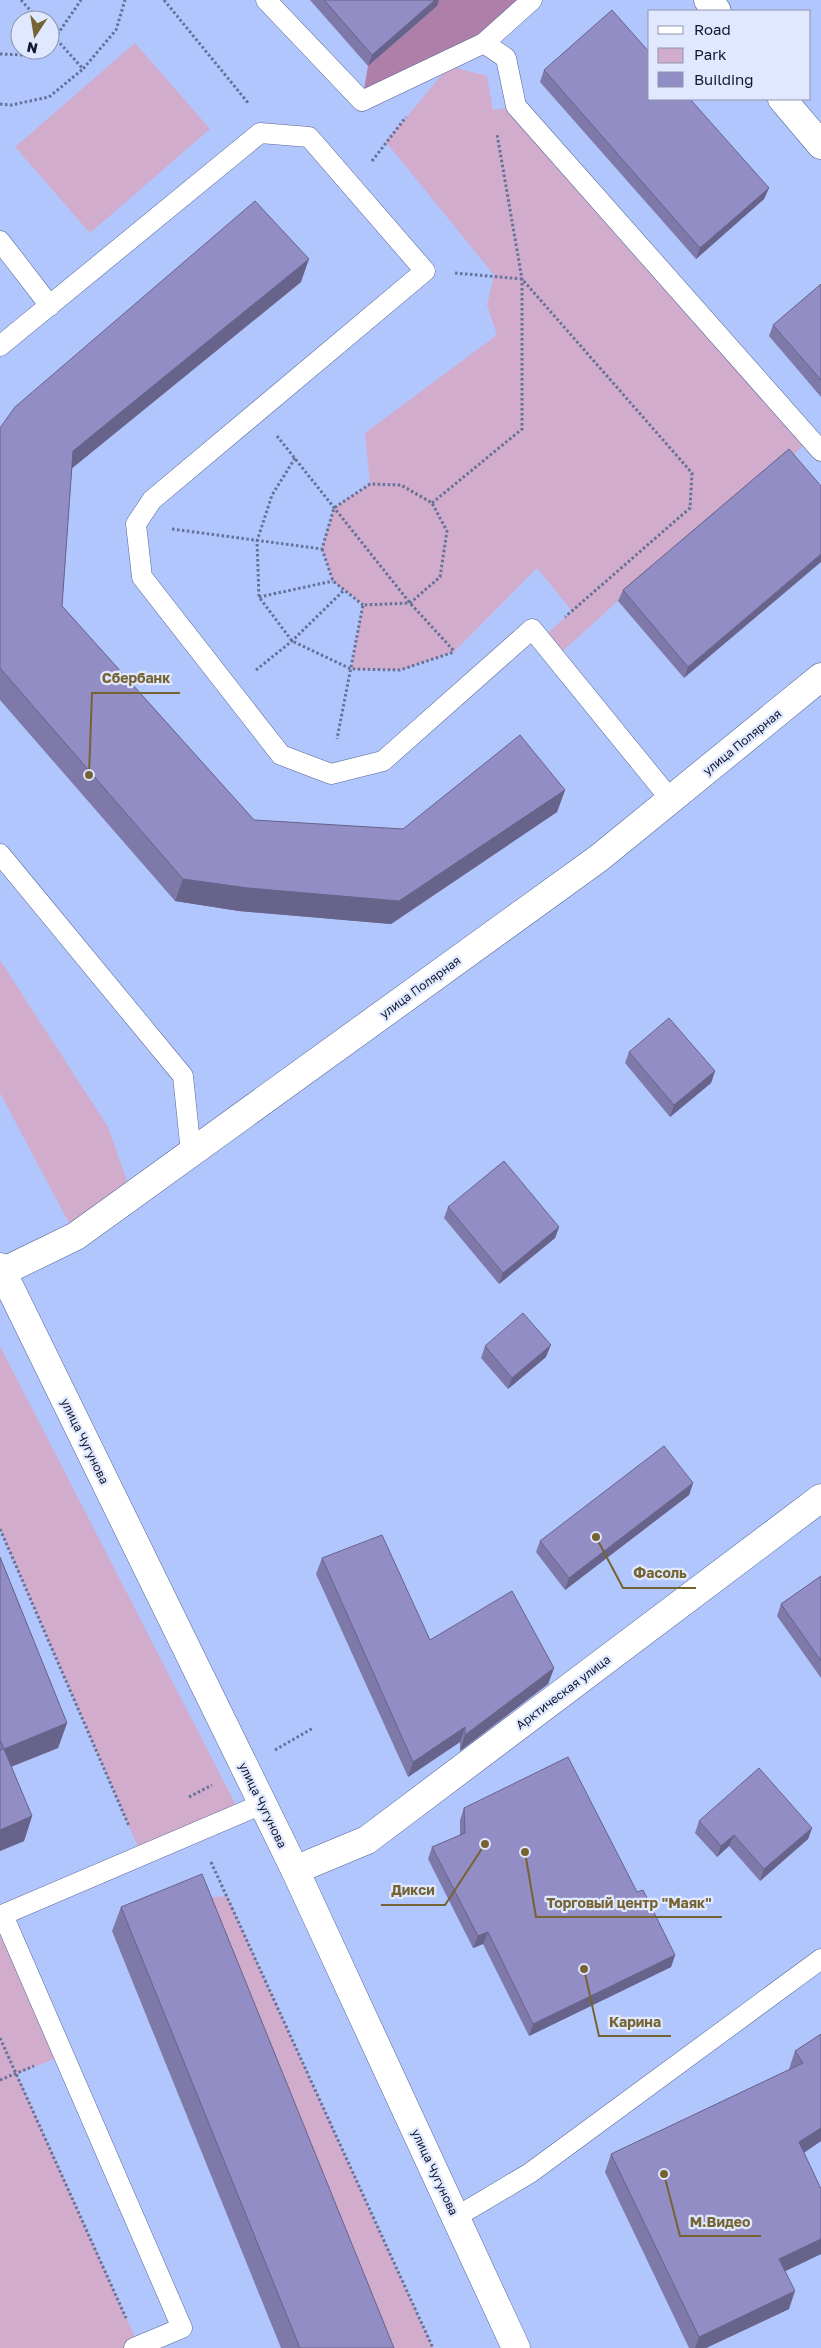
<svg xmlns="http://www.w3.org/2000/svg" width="821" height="2348" font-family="'Golos Text',sans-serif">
  <rect width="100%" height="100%" fill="#b2c6fe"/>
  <!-- green -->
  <g fill="#d1accd">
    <polygon points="135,43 210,129 90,233 15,147"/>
    <polygon points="449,66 487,76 493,110 516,106 812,439 618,601 555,658 540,640 572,611 537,568 454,652 400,670 351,669 363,605 333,581 322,549 334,508 370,484 365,433 497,335 487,305 494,275 386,142"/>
    <polygon points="0,960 108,1127 132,1195 76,1236 0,1093"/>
    <polygon points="0,1346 240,1813 142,1856 0,1529"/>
    <polygon points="227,1896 433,2348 376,2348 193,1899"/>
    <polygon points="0,1916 64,2055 17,2074 139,2346 134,2348 0,2348"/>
  </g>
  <!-- forest -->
  <polygon fill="#ad7fa9" points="432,0 532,0 484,43 362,101 368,66 437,6"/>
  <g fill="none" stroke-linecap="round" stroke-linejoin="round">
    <defs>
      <g id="lane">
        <polyline points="266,0 362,101 484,43 532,0"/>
        <polyline points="484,43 506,58 516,106 821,451"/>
        <polyline points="0,241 50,306"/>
        <polyline points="0,346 260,133 309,137 425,271 152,500 136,524 142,577 281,755 331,774 383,761 532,629 671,800"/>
        <polyline points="0,854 183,1076 191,1153"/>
        <polyline points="3,1915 182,2328 134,2348"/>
        <polyline points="0,1916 262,1804"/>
        <polyline points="456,2217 530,2173 821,1959"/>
      </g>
      <g id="street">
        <polyline points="708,0 717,11"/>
        <polyline points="782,99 821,145"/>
        <polyline points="2,1272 76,1236 599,858 821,677"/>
        <polyline points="295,1870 367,1840 821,1498"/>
      </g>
      <polyline id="secondary" points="0,1267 295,1870 516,2348"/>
    </defs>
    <!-- lane casing -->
    <use href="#lane" stroke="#556697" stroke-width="21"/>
    <!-- street casing -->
    <use href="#street" stroke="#556697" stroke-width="29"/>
    <!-- secondary casing -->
    <use href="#secondary" stroke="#556697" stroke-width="29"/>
    <!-- path -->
    <g stroke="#647298" stroke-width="3" stroke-dasharray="2.5 2.5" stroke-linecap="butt">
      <polyline points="21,0 39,20"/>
      <polyline points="164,0 249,104"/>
      <polyline points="50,32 83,69 116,30 125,0"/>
      <polyline points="50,41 55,38 81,0"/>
      <polyline points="0,54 24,55 33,50"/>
      <polyline points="0,104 11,105 49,97 83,69"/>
      <polyline points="372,161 406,117"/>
      <polyline points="455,273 522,279 692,473 690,508 565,617"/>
      <polyline points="277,436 410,603 454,651"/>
      <polyline points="295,458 272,495 257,541 259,597 292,641 351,669 400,670 454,652"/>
      <polyline points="432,503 522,429 522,279 497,134"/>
      <polyline points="172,529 322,549 334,508 370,484 401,485 432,503 447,531 440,577 410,603 363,605 337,739"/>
      <polyline points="322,549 333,581 363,605"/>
      <polyline points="259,597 333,581"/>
      <polyline points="256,670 292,641 344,590"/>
      <polyline points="0,1529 129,1826"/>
      <polyline points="275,1750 313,1728"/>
      <polyline points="189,1797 212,1785"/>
      <polyline points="211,1862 433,2348"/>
      <polyline points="0,2038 126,2318"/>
      <polyline points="0,2080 34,2066"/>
    </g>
    <!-- lane -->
    <use href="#lane" stroke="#fff" stroke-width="20"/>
    <!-- street -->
    <use href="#street" stroke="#fff" stroke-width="28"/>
    <!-- secondary -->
    <use href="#secondary" stroke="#fff" stroke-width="28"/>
  </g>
  <!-- wall -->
  <g fill="#7e79a9">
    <polygon points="310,0 439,0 437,6 368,66"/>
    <polygon points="544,70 769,188 764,199 696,259 540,82"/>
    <polygon points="301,282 72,468 62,606 254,820 403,829 565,790 557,812 391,924 239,911 175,901 0,700 0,428"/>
    <polygon points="821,284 821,397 769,336 773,325"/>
    <polygon points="789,449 684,678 618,601 623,590"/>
    <polygon points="629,1052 715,1071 711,1083 670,1117 625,1063"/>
    <polygon points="448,1207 559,1227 555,1238 499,1284 444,1218"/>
    <polygon points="485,1346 546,1357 508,1389 481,1358"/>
    <polygon points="693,1483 689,1495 565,1590 536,1552 540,1541"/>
    <polygon points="0,1557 67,1723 58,1748 11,1767 32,1816 24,1841 0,1851"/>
    <polygon points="322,1558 430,1640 554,1668 548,1684 460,1751 460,1742 408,1777 316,1574"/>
    <polygon points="821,1576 821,1678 777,1616 781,1604"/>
    <polygon points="464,1808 637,1892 675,1955 671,1967 529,2036 483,1944 473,1948 428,1859 432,1847 460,1835 460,1820"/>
    <polygon points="699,1821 812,1828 808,1839 760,1881 729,1846 717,1857 695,1833"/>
    <polygon points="121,1907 394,2348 281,2348 112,1931"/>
    <polygon points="821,2034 821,2141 804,2153 821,2189 821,2254 785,2271 789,2309 706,2348 689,2348 605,2172 611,2154 789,2070 789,2069 795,2051"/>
  </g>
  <!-- shaded-wall -->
  <g fill="#67638a">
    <polygon points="435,0 439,0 437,6 368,66 372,55"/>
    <polygon points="769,188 764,199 696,259 700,248"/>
    <polygon points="309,259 301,282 65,474 73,451"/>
    <polygon points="821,554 821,562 684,678 688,667"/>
    <polygon points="565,790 557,812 391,924 239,911 175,901 183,879 248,888"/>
    <polygon points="715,1071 711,1083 670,1117 674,1105"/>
    <polygon points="559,1227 555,1238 499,1284 503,1273"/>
    <polygon points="551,1345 546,1357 508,1389 512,1378"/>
    <polygon points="693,1483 689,1495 565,1590 569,1578"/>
    <polygon points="554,1668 548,1684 460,1751 465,1735"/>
    <polygon points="67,1723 58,1748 0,1771 4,1749"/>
    <polygon points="465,1727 460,1742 408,1777 413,1762"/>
    <polygon points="32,1816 24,1841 0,1851 0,1830"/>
    <polygon points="812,1828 808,1839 760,1881 764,1869"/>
    <polygon points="734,1835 729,1846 717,1857 721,1846"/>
    <polygon points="488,1932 483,1944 473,1948 478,1936"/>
    <polygon points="675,1955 671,1967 529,2036 533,2024"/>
    <polygon points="821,2128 821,2141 792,2160 799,2142"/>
    <polygon points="821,2239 821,2254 773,2277 779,2259"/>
    <polygon points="795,2291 789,2309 706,2348 695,2348 699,2337"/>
  </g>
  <!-- building -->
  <g fill="#938dc5" stroke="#67638a">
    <polygon points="324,0 435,0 372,55"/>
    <polygon points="612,10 650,53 650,99 690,99 769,188 700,248 544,70"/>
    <polygon points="255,201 309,259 73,451 62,606 254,820 403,829 520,735 565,790 399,901 248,888 183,879 0,668 0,428 15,407"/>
    <polygon points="821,284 821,380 773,325"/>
    <polygon points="789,449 821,486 821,554 688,667 623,590"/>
    <polygon points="669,1018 715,1071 674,1105 629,1052"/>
    <polygon points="504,1161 559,1227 503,1273 448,1207"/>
    <polygon points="523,1313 551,1345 512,1378 485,1346"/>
    <polygon points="664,1446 693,1483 569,1578 540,1541"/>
    <polygon points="382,1535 430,1640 512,1591 554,1668 465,1735 465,1727 413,1762 322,1558"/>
    <polygon points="0,1557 67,1723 4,1749 0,1740"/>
    <polygon points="821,1576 821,1661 781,1604"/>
    <polygon points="4,1749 32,1816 0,1830 0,1750"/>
    <polygon points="568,1757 637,1892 643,1890 675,1955 533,2024 488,1932 478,1936 432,1847 465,1833 464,1808"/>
    <polygon points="759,1768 812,1828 764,1869 734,1835 721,1846 699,1821"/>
    <polygon points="202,1874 394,2348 300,2348 121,1907"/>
    <polygon points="821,2034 821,2128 799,2142 821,2189 821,2239 779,2259 795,2291 699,2337 611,2154 803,2063 795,2051"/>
  </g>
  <g text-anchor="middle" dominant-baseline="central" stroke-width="4.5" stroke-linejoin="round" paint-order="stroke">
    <!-- street labels -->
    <g font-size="12" fill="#11182c" stroke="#dfe8ff">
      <text transform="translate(742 742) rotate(-39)">улица Полярная</text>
      <text transform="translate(420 987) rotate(-36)">улица Полярная</text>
      <text transform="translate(85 1441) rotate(64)">улица Чугунова</text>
      <text transform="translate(563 1692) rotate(-37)">Арктическая улица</text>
      <text transform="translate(263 1805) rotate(64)">улица Чугунова</text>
      <text transform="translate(435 2172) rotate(65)">улица Чугунова</text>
    </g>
  </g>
  <!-- callouts -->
  <path fill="none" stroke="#766332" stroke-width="2" d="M89 775L92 693H180M596 1537L623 1588H696M485 1844L445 1905H381M525 1852L536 1917H722M584 1969L599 2036H671M664 2174L680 2236H761"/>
  <g fill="#766332" stroke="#dfe8ff" stroke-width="2">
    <circle cx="89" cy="775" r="5"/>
    <circle cx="596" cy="1537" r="5"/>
    <circle cx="485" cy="1844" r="5"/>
    <circle cx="525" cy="1852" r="5"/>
    <circle cx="584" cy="1969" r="5"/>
    <circle cx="664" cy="2174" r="5"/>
  </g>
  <g font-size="14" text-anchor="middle" font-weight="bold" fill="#766332" stroke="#dfe8ff" stroke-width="4.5" stroke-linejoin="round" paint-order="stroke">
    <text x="136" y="683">Сбербанк</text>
    <text x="660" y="1578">Фасоль</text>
    <text x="413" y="1895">Дикси</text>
    <text x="629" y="1908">Торговый центр "Маяк"</text>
    <text x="635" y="2027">Карина</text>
    <text x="720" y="2227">М.Видео</text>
  </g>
  <!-- legend -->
  <rect x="648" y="10" width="162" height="90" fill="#dfe8ff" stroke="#8d95ab"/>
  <rect x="658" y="26" width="25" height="8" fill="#ffffff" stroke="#8d95ab"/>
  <text x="694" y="35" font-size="15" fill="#11182c">Road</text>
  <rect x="658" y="48" width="25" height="15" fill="#d1accd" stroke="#8d95ab"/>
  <text x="694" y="60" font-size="15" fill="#11182c">Park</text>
  <rect x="658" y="72" width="25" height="15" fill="#938dc5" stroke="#8d95ab"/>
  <text x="694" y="85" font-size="15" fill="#11182c">Building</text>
  <!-- north arrow -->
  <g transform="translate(35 35) rotate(192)"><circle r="24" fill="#dfe8ff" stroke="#8d95ab"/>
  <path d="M0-4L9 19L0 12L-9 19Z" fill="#766332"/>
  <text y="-8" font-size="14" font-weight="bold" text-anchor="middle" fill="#11182c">N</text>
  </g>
</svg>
